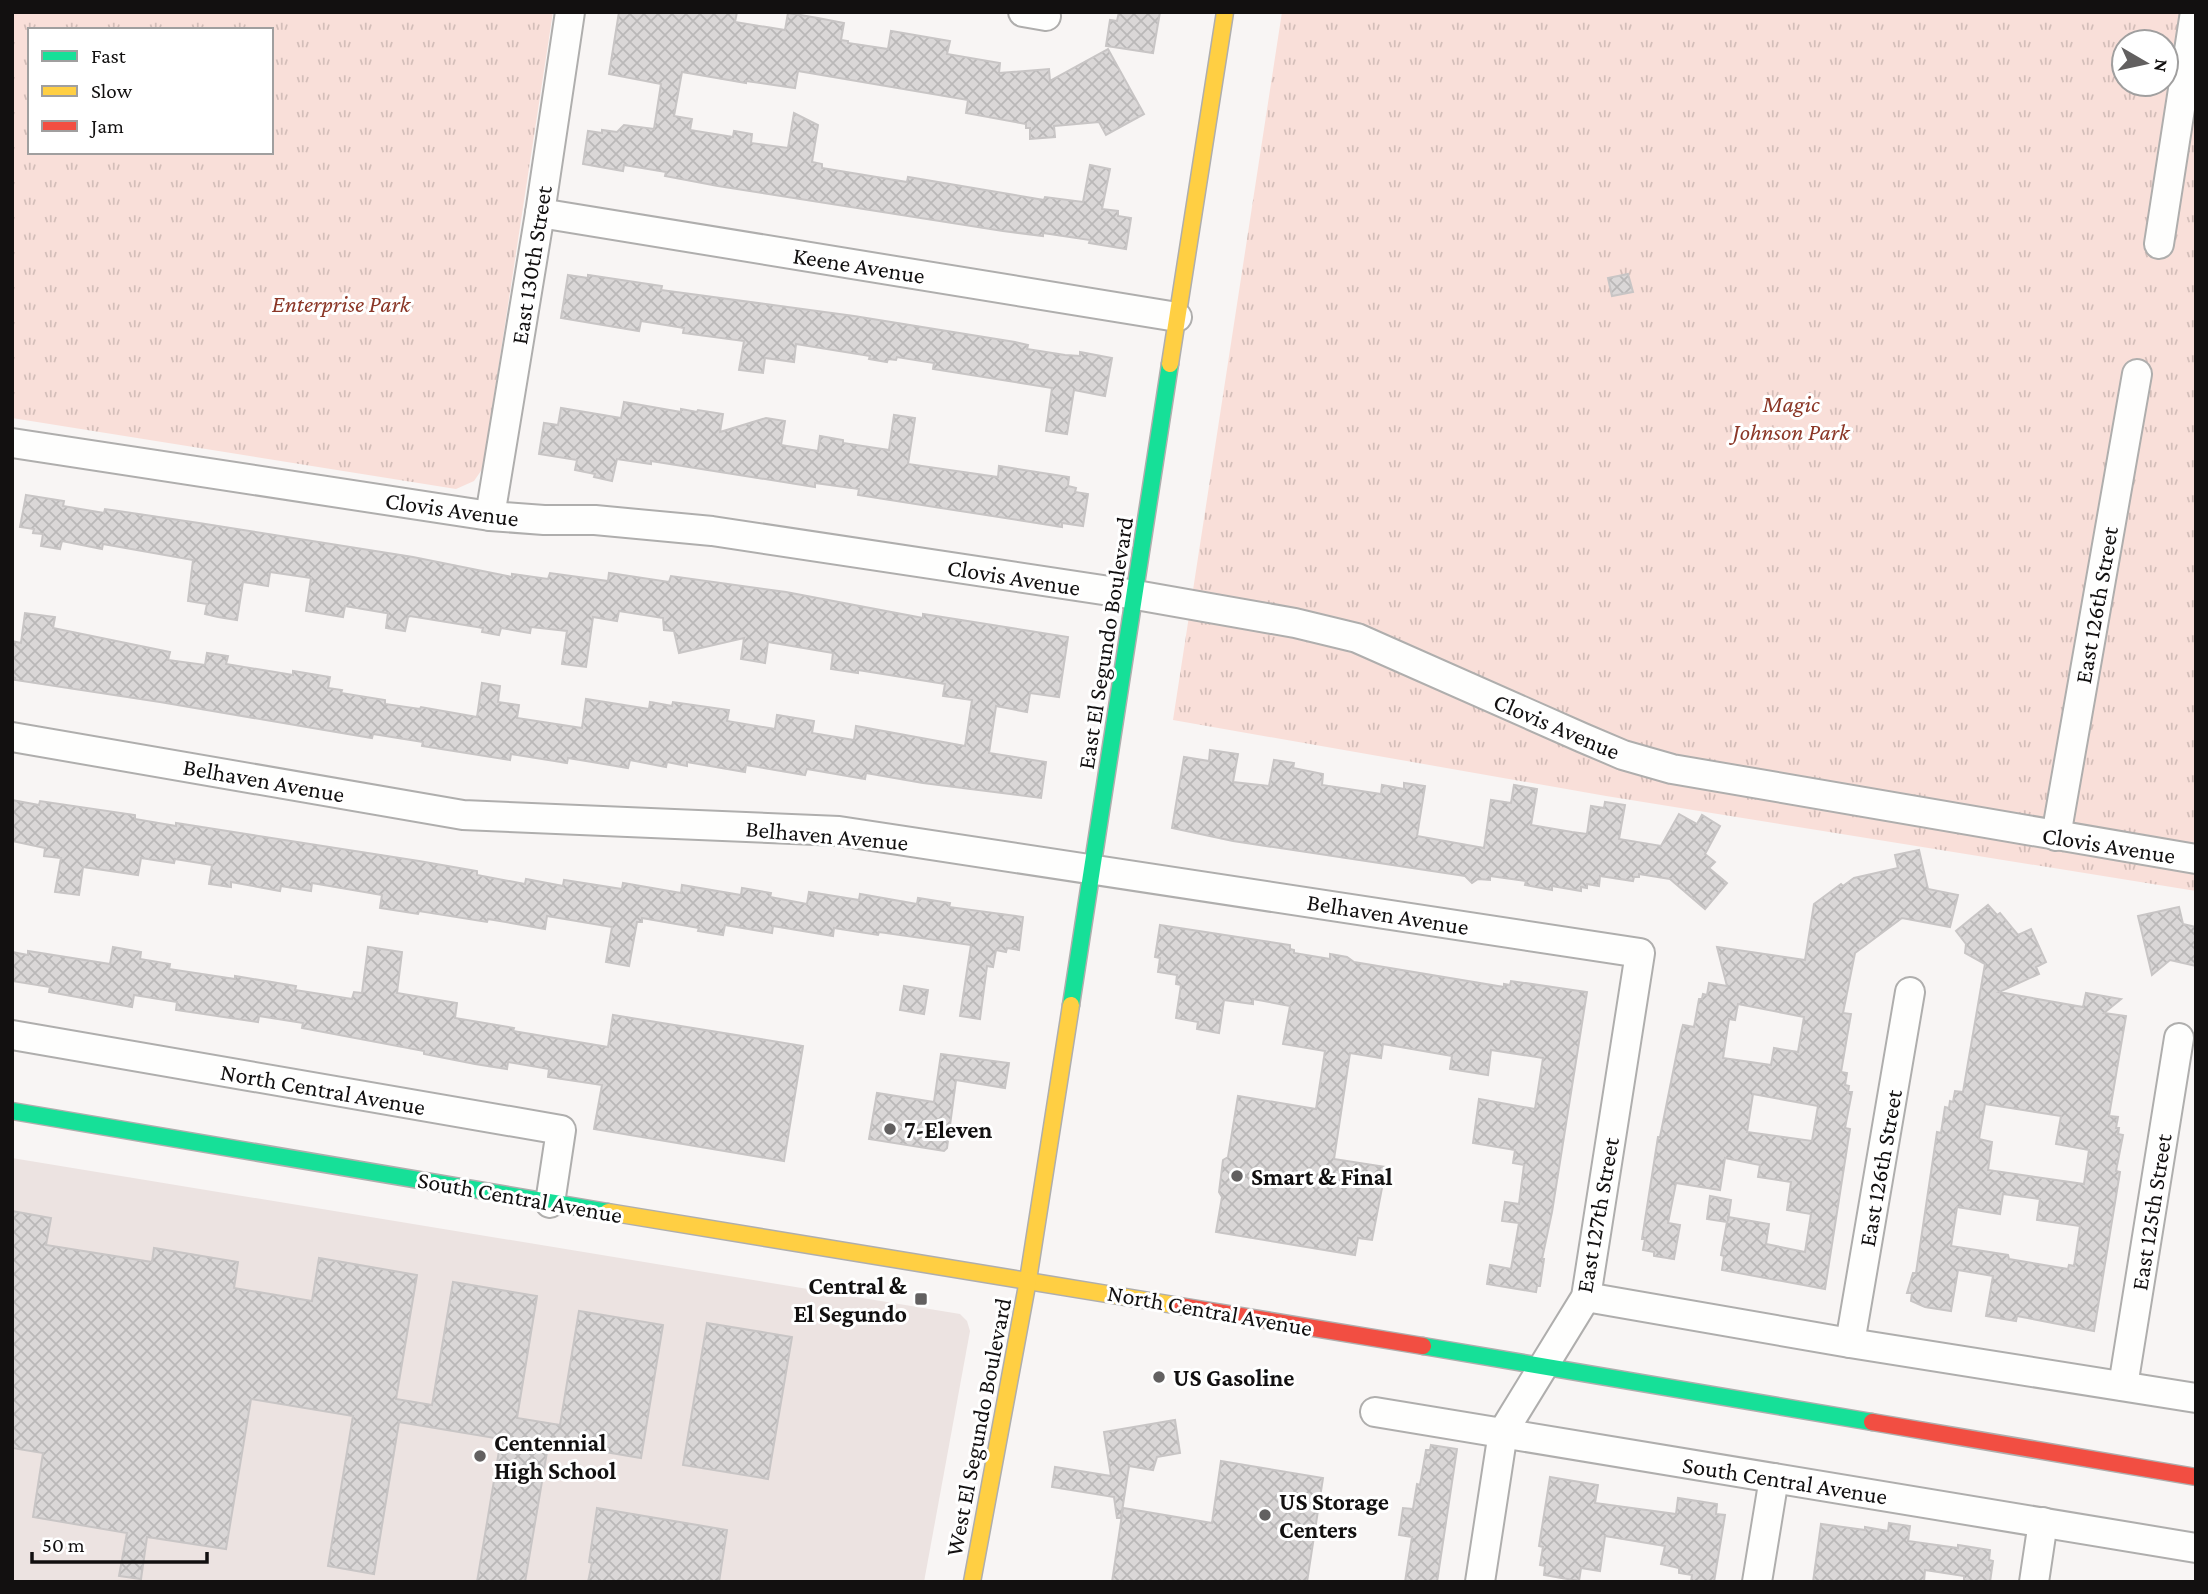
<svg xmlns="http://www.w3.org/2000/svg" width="2208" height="1594" font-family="'Crimson Pro',serif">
  <defs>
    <pattern id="park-tufts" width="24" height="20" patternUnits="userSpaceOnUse" patternTransform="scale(1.75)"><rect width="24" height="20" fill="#f9dfd9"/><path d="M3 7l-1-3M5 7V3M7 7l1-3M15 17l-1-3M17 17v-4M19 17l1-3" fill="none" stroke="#d4beb9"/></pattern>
    <pattern id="building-cross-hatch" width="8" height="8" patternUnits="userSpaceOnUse" patternTransform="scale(1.75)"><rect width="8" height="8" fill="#dad7d7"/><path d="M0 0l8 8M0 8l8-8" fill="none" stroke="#bab8b8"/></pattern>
  </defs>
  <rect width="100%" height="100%" fill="#f8f5f4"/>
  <!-- built -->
  <polygon fill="#ece3e1" points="12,1158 960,1314 967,1321 970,1331 924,1582 12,1582"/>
  <!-- park -->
  <g fill="url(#park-tufts)" fill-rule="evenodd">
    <path d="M12,12H553L483,468L474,481L456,489L12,418ZM30,30H271V152H30Z"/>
    <path d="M1282,12H2196V891L1606,796L1173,720ZM2124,42H2166V84H2124Z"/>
  </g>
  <!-- building -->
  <g fill="url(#building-cross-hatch)" stroke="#c8c5c5" stroke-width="2" fill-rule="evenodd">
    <polygon points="619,12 737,12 735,22 785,30 788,13 818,18 844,23 841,40 848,41 848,43 888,49 891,31 950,41 947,54 1000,63 999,73 1049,69 1050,81 1108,49 1144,114 1106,135 1099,122 1054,126 1055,137 1030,139 1030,128 1026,128 1026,124 966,113 968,100 798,71 795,88 746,81 746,83 682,72 674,116 692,119 690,130 733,137 734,131 752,134 751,143 788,148 794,113 818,125 812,162 822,164 822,168 907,182 908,177 1044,200 1045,197 1083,202 1090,165 1110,169 1102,209 1118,211 1118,216 1131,218 1126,249 1089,243 1090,240 1043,233 1043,236 1003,231 718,186 665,176 666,172 624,165 623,171 583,164 588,131 602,133 602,130 617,132 624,125 654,129 661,84 609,74"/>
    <polygon points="1119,12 1160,12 1153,53 1106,46 1110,20 1117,21"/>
    <polygon points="1628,274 1633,292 1612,296 1608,278"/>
    <polygon points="568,275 588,278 588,275 662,286 661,290 854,316 1015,342 1028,345 1027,349 1065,355 1080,356 1080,352 1112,358 1105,396 1074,390 1067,434 1046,431 1052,388 933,369 934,363 897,357 896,360 888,359 887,362 869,359 870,356 796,344 794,362 765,358 763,373 739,370 744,341 683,333 684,328 641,321 639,331 561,318"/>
    <polygon points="624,402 681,412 681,409 697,412 698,410 723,414 720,432 766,418 785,421 781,445 818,451 820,436 843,440 843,443 889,450 894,415 915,418 908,464 998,477 999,466 1069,477 1068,486 1076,488 1075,492 1088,494 1083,526 1062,523 1062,527 858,495 859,489 815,483 815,487 651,461 651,464 617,459 612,481 594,477 595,474 575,470 577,460 539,454 544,423 558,425 561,408 621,418"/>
    <polygon points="26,495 64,501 63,506 104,513 105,509 199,523 413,557 512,577 512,574 548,579 550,573 608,581 609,573 669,582 671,576 786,592 923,618 923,614 1068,637 1059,697 1030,693 1027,712 996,706 989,753 1046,762 1041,798 923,783 866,773 865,779 807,769 805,775 746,765 745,772 687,762 687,766 667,762 666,767 630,760 628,768 568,758 567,763 511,754 510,760 422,746 423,742 373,734 372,738 336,732 160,702 15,680 15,678 12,677 12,641 21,643 25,613 55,617 53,628 170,652 168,660 205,665 207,653 228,656 226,664 293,675 293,671 330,677 328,688 342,690 341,693 385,700 385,704 420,709 421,707 477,717 482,683 500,686 498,702 519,705 517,718 582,728 586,699 649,709 650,702 672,706 673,702 729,710 727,721 775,729 777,715 814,721 812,733 854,740 856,726 965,746 972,700 943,696 945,684 858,670 858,673 831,669 833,653 768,642 765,663 741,659 744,638 679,653 674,631 664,630 663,618 619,611 617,621 593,617 586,667 562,664 567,631 531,627 530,633 501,628 499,635 482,632 483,628 410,616 408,617 405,631 386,628 388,613 386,613 345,606 343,617 306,611 311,578 270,572 268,586 243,582 237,620 218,617 205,614 207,604 188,601 193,560 103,544 102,549 62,541 60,549 41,546 43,534 33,533 34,529 20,527"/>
    <polygon points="1210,750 1238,754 1233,782 1269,786 1274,760 1294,763 1293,768 1323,774 1322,785 1381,794 1382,785 1404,789 1404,783 1425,786 1417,836 1484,848 1491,800 1511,803 1514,785 1537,789 1531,825 1572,832 1587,834 1591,806 1604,808 1605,802 1625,805 1619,839 1661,846 1679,814 1697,824 1702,815 1720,826 1705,854 1715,862 1709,868 1727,883 1705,909 1670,879 1639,874 1639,877 1634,877 1633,881 1600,876 1599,886 1587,884 1587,888 1581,887 1581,891 1552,886 1552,890 1525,885 1526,881 1490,876 1490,880 1478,879 1472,883 1465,876 1233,841 1172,828 1184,757 1209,761"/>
    <polygon points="12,800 39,805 40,801 135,815 135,819 176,826 176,823 419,861 477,871 477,875 525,884 526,879 563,886 564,880 622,889 623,883 681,893 682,885 741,895 742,888 771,893 770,897 807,904 809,892 859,900 860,894 917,904 918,898 950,903 949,907 1023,917 1019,950 1007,948 1006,952 996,950 993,967 987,966 980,1019 960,1016 971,945 879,932 878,935 834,928 833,936 773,926 772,933 725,925 723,935 698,931 699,928 642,918 642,922 637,922 629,966 606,962 612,927 547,916 545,929 488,919 487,922 419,911 418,914 380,908 382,895 312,883 311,891 281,886 280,891 231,882 231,887 209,884 212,865 175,859 174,863 141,858 138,875 83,867 79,895 55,892 61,858 44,856 45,848 12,841"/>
    <path d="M1919,850L1928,889L1958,895L1950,927L1902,918L1855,953L1843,1013L1851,1014L1841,1072L1847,1073L1845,1085L1849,1086L1848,1092H1852L1845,1128L1850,1129L1825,1289L1722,1270L1724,1256L1721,1255L1727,1222L1707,1219L1710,1196L1731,1200L1728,1221V1217L1769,1224L1766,1244L1805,1252L1811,1214L1787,1210L1791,1182L1758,1177L1760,1165L1725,1158L1720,1190L1676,1183L1668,1223L1680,1225L1674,1259L1654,1256V1252L1643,1250L1645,1239H1642L1658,1137H1660L1681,1032L1683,1025L1694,1027L1699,999H1702L1703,994L1707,995L1709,983L1727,986L1717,947L1805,960L1814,904L1841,884L1843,886L1854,878L1898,868L1895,855ZM1738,1004L1804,1017L1798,1052L1774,1048L1771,1065L1723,1058L1729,1019L1735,1020ZM1753,1094L1818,1106L1812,1141L1747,1132Z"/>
    <path d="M1988,905L1997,915L2000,913L2018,935L2031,929L2046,962L2036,967L2039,974L1999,992L2083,1007L2086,993L2121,999L2104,1013L2126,1016L2109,1116L2118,1117L2116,1128H2119L2118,1134L2123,1135L2116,1171L2120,1172L2094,1331L2017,1316L2016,1321L1986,1316L1993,1276L1958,1270L1951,1311L1925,1307L1911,1301L1912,1293H1907L1913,1273H1916L1937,1132L1941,1133L1945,1107L1949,1108L1950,1101L1953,1102L1955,1091L1963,1092L1985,964L1965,953L1966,944L1956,931ZM1985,1104L2061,1116L2056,1144L2089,1150L2084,1184L1988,1170L1992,1142L1979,1139ZM2003,1194L2040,1199L2037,1220L2080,1226L2074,1266L2069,1265L2068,1269L2009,1259L2008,1255L1951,1246L1957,1207L2000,1214Z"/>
    <polygon points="2179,907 2183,924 2196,927 2196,966 2170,960 2152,975 2138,916"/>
    <polygon points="1160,925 1290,945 1290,949 1294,950 1294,953 1330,959 1330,954 1347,957 1354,962 1504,987 1504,984 1510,985 1511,981 1587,992 1552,1212 1542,1259 1544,1259 1540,1286 1537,1286 1536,1292 1487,1284 1490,1265 1511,1269 1519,1223 1502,1221 1505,1202 1519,1204 1524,1165 1513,1163 1515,1150 1473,1143 1479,1099 1535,1109 1543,1058 1491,1050 1488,1075 1450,1069 1452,1056 1383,1044 1381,1058 1350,1053 1334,1159 1386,1167 1372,1240 1358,1238 1355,1255 1216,1232 1222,1197 1219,1192 1223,1160 1228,1157 1238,1096 1316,1109 1325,1051 1283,1044 1290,1006 1253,999 1253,1004 1224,1000 1219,1033 1197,1029 1198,1022 1176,1018 1181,985 1176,984 1177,975 1158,972 1160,958 1155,957"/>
    <polygon points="113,947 141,952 140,959 170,964 169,969 235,979 235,976 296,986 295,990 352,999 354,992 362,993 368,947 402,952 397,993 457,1003 455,1018 514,1028 513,1031 608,1047 613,1015 803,1046 784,1161 594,1129 602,1085 548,1077 549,1069 508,1062 507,1069 475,1064 424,1054 424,1051 302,1028 303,1023 259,1016 258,1022 176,1010 177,1002 134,995 132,1007 49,992 50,987 12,981 12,952 28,955 28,951 110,964"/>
    <polygon points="904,986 928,990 924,1014 900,1010"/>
    <polygon points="941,1054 1009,1063 1005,1088 956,1080 947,1148 944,1151 869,1139 877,1093 934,1102"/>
    <polygon points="12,1211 51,1218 46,1245 152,1262 154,1248 238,1262 234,1288 312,1301 319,1258 417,1275 396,1399 432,1405 453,1282 537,1296 517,1418 560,1425 579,1311 663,1325 641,1458 558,1444 558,1447 548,1446 525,1582 477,1582 501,1439 399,1422 374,1574 328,1566 353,1416 251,1399 226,1549 147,1537 141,1579 119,1576 127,1533 33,1517 43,1453 12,1448"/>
    <polygon points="707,1323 792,1337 768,1479 683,1465"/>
    <polygon points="1175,1420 1180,1453 1157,1457 1153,1470 1129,1466 1121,1518 1117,1518 1114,1497 1052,1487 1055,1467 1111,1476 1104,1432"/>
    <polygon points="1431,1445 1457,1449 1437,1582 1405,1582 1412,1537 1399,1535 1403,1508 1413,1509 1417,1484 1420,1485 1426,1450 1430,1450"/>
    <polygon points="1221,1461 1323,1478 1307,1582 1112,1582 1123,1508 1212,1523"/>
    <polygon points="1550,1477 1598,1485 1595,1503 1676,1514 1678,1498 1717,1504 1716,1514 1725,1515 1714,1582 1691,1582 1692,1575 1679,1573 1679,1568 1661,1564 1665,1546 1605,1536 1600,1571 1581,1568 1579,1581 1544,1575 1545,1566 1540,1565 1543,1547 1539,1546"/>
    <polygon points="597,1508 727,1530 719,1582 588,1582 592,1563 589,1562"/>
    <polygon points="1889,1523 1910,1526 1908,1541 1958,1548 1958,1545 1990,1550 1989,1560 1993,1561 1990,1582 1964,1582 1964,1576 1925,1570 1924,1582 1813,1582 1821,1524 1865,1530 1865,1527 1888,1531"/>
  </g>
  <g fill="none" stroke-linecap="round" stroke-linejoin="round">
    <defs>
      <g id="street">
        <polyline points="1023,12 1046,16"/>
        <polyline points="540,213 1177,317"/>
        <polyline points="2159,244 2195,12"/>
        <polyline points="12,443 490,516 544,520 595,520 712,531 1136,595 1295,623 1357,638 1583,738 1623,755 1672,769 2196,859"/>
        <polyline points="490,516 540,213 570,12"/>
        <polyline points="12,737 463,815 839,831 1640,953 1586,1297 1503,1432 1480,1582"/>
        <polyline points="2056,836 2137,374"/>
        <polyline points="12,1035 561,1130 550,1203"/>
        <polyline points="1586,1297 1850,1343 2196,1398"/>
        <polyline points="1850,1343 1910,992"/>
        <polyline points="2123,1386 2179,1038"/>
        <polyline points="1375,1412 2196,1548"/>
        <polyline points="1757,1582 1774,1478"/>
        <polyline points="2034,1582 2043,1522"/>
      </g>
      <g id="fast">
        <polyline points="1071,1005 1170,364"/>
        <polyline points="12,1111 608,1212"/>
        <polyline points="1423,1346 1872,1422"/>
      </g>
      <g id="slow">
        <polyline points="1170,364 1225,12"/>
        <polyline points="608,1212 1180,1306"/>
        <polyline points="1028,1280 1071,1005"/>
        <polyline points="972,1582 1028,1280"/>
      </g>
      <g id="jam">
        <polyline points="1180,1306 1423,1346"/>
        <polyline points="1872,1422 2196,1477"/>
      </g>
    </defs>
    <!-- street casing -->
    <use href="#street" stroke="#afaead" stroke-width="32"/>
    <!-- fast casing -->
    <use href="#fast" stroke="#afaead" stroke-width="19"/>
    <!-- slow casing -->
    <use href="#slow" stroke="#afaead" stroke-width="19"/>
    <!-- jam casing -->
    <use href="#jam" stroke="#afaead" stroke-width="19"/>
    <!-- street -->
    <use href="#street" stroke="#fefefd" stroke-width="28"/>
    <!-- fast -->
    <use href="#fast" stroke="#16e098" stroke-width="16"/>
    <!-- slow -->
    <use href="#slow" stroke="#ffcf43" stroke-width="16"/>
    <!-- jam -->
    <use href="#jam" stroke="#f24e42" stroke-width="16"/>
  </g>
  <!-- markers -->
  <g fill="#626060" stroke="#fff" stroke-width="2.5">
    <circle cx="890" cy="1129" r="7"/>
    <circle cx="1237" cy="1176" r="7"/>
    <rect x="914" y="1292" width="14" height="14" rx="3.5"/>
    <circle cx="1159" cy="1377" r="7"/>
    <circle cx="480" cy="1456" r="7"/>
    <circle cx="1265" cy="1515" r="7"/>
  </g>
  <g text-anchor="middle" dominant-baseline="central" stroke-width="6" stroke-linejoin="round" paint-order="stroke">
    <!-- street labels -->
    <g font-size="24" fill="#121010" stroke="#fff">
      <text transform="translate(531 265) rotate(-81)">East 130th Street</text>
      <text transform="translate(859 265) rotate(9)">Keene Avenue</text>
      <text transform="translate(452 509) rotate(8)">Clovis Avenue</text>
      <text transform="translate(1014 577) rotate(9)">Clovis Avenue</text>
      <text transform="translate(2096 605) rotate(-80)">East 126th Street</text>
      <text transform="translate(1105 643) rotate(-81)">East El Segundo Boulevard</text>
      <text transform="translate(1557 726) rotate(23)">Clovis Avenue</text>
      <text transform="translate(264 780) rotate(10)">Belhaven Avenue</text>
      <text transform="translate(827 835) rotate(5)">Belhaven Avenue</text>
      <text transform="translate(2109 845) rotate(9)">Clovis Avenue</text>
      <text transform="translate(1388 914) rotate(9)">Belhaven Avenue</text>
      <text transform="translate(323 1089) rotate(10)">North Central Avenue</text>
      <text transform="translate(1880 1168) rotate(-80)">East 126th Street</text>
      <text transform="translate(520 1197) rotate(10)">South Central Avenue</text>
      <text transform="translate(2151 1212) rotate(-81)">East 125th Street</text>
      <text transform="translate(1597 1215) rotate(-80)">East 127th Street</text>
      <text transform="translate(1210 1310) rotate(10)">North Central Avenue</text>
      <text transform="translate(978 1427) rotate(-79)">West El Segundo Boulevard</text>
      <text transform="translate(1785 1480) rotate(9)">South Central Avenue</text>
    </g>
    <!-- park labels -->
    <g font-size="24" font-style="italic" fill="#8b3727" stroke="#fff">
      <text x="341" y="303">Enterprise Park</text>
      <text x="1791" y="403">Magic<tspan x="1791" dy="28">Johnson Park</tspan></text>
    </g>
    <!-- poi labels -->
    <g font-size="24" font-weight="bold" fill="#121010" stroke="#fff" text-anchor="start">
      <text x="904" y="1129">7-Eleven</text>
      <text x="1251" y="1176">Smart &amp; Final</text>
      <text x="907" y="1285" text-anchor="end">Central &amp;<tspan x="907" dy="28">El Segundo</tspan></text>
      <text x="1173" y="1377">US Gasoline</text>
      <text x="494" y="1442">Centennial<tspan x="494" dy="28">High School</tspan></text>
      <text x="1279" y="1501">US Storage<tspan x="1279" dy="28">Centers</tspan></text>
    </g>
  </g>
  <!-- border -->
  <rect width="2208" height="1594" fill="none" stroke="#121010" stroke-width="28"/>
  <!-- legend -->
  <rect x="28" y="28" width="245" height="126" fill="#ffffff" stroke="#a09f9f" stroke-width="2"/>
  <rect x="42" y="51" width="35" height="10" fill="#16e098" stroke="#a09f9f" stroke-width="2"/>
  <text x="91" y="63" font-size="21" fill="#121010">Fast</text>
  <rect x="42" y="86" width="35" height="10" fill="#ffcf43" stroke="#a09f9f" stroke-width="2"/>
  <text x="91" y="98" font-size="21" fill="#121010">Slow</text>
  <rect x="42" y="121" width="35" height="10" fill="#f24e42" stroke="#a09f9f" stroke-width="2"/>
  <text x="91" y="133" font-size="21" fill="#121010">Jam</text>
  <!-- north arrow -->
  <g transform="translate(2145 63) rotate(99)"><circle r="33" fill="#ffffff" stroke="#a09f9f" stroke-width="2"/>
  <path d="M0-5L12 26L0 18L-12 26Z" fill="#626060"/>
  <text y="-10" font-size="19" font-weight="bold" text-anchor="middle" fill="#121010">N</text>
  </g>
  <!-- scale -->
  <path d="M32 1552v10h175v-10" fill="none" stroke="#121010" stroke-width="3.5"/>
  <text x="42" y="1552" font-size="21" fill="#121010" stroke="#ffffff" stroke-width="5" paint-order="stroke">50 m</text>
</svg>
